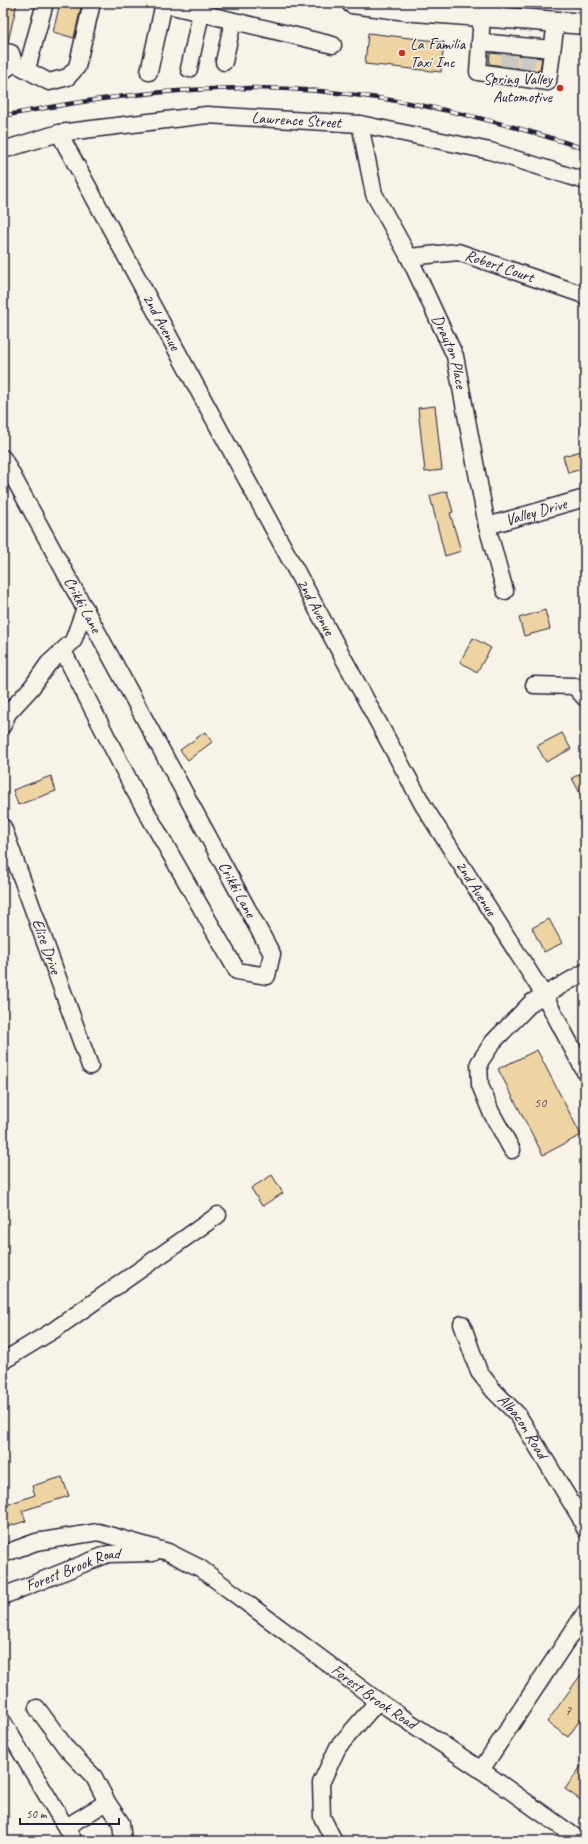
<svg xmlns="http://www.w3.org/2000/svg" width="588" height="1844" font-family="Caveat,sans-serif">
  <rect width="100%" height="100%" fill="#f7f3e8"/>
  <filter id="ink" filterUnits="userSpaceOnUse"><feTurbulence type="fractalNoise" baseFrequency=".025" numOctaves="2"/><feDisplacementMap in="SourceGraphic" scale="8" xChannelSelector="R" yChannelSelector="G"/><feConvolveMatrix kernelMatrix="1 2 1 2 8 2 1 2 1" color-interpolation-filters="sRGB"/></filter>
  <g filter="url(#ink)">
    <!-- building -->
    <g fill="#eed4a3" stroke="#22223b">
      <polygon points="3,3 17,3 8,42 3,42"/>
      <polygon points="60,3 82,3 74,38 53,32"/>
      <polygon points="368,33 444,42 441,72 365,64"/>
      <polygon points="490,53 542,58 540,71 489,64"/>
      <polygon points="435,406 442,470 425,472 418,408"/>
      <polygon points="585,450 585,468 568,473 563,456"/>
      <polygon points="447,491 453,512 450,513 461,551 445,556 430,496"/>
      <polygon points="545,610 550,629 524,636 519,618"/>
      <polygon points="473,638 491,648 477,672 460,662"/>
      <polygon points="205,732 212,742 188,760 180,750"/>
      <polygon points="562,733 571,749 546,762 537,746"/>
      <polygon points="585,771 585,803 572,778"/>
      <polygon points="51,776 56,791 18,805 13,790"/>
      <polygon points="549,919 562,943 544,952 532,928"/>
      <polygon points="537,1050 581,1135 543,1155 498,1069"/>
      <polygon points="272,1175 283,1193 262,1206 251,1188"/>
      <polygon points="62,1477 69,1496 22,1511 26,1521 3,1528 3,1506 35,1495 32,1486"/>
      <polygon points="585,1669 585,1713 568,1737 547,1722"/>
      <polygon points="585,1761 585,1803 565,1789"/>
    </g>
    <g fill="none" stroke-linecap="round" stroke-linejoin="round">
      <!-- minor-tunnel -->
      <g stroke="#ccc9c5" stroke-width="16" stroke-dasharray="16 8" stroke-linecap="butt">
        <polyline points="508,70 510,49"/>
        <polyline points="526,72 529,51"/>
      </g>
      <defs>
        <g id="minor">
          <polyline points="160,3 333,45"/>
          <polyline points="482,16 478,72 548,82 556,22"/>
          <polyline points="480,42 552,49"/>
          <polyline points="3,51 11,53 14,63 3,71"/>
          <polyline points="224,62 233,21"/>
          <polyline points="14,63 49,82 68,77 77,67 92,3"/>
          <polyline points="27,69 45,3"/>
          <polyline points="189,69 201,13"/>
          <polyline points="149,72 164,3"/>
          <path id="s1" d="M360,124L374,194L409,257L455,356L487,526L505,591"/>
          <path id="s2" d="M59,133L423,805L544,995L585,1072"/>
          <path id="s3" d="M3,150L59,133L207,115L360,124L490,151L585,181"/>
          <path id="s4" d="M409,257L458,252L581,294L585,297"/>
          <path id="s5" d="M3,458L272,954L267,976L237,971L133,788L63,651"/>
          <path id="s6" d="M487,526L585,498"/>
          <polyline points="534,685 574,686 585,698"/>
          <polyline points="3,725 8,713 32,687 48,664 73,641 85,608"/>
          <path id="s7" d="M3,827L90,1066"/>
          <polyline points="512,1150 491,1112 480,1085 479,1063 493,1042 532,1002 585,972"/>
          <path id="s8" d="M462,1324L479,1372L494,1391L518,1415L580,1517L585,1529"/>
          <polyline points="3,1361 54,1330 218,1215"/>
          <path id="s9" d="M3,1554L36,1542L98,1532L168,1552L200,1568L378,1701L481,1770L581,1841"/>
          <path id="s10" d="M3,1596L108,1554L153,1553"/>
          <polyline points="37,1708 67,1749 94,1777 107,1802 121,1823 123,1841"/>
          <polyline points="3,1722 74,1841"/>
          <polyline points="481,1770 585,1613"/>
          <polyline points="66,1827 107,1802"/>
          <polyline points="334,1841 322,1817 321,1783 338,1747 378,1701"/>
        </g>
        <polyline id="major" points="352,3 415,11 585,24"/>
      </defs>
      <!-- minor casing -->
      <use href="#minor" stroke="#22223b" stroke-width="19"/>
      <!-- major casing -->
      <use href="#major" stroke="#22223b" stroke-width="23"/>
      <!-- minor -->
      <use href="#minor" stroke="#f7f3e8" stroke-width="16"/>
      <!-- major -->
      <use href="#major" stroke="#f7f3e8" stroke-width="20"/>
      <defs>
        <path id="rail" d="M3,116C86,99 170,88 254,88C368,89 478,113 585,149"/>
      </defs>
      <!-- rail casing -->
      <use href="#rail" stroke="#22223b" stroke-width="4.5"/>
      <!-- rail -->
      <use href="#rail" stroke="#f7f3e8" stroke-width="3" stroke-dasharray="9" stroke-linecap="butt"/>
    </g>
  </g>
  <!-- markers -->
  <g fill="#c8321e" stroke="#f7f3e8" stroke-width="1.5">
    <circle cx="402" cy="53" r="4"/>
    <circle cx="560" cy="88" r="4"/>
  </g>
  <g text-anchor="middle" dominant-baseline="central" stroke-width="3" stroke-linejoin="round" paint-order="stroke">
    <!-- number labels -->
    <g font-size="14" fill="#554e55">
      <text x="540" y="1102">50</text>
      <text x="568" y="1710">7</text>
    </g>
    <!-- poi labels -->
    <g font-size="16" fill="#22223b" stroke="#f7f3e8" text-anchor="start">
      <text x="410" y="44">La Familia<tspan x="410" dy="18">Taxi Inc</tspan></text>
      <text x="552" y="79" text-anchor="end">Spring Valley<tspan x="552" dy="18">Automotive</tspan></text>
    </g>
    <!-- street labels -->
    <g font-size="16" fill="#22223b" stroke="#f7f3e8">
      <text stroke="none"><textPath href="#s3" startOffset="297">Lawrence Street</textPath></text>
      <text stroke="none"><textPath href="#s4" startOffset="93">Robert Court</textPath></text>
      <text stroke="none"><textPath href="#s2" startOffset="215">2nd Avenue</textPath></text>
      <text stroke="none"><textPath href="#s1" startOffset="247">Drayton Place</textPath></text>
      <text stroke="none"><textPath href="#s6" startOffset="51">Valley Drive</textPath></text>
      <text stroke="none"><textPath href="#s5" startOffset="167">Crikki Lane</textPath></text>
      <text stroke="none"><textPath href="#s2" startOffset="539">2nd Avenue</textPath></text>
      <text stroke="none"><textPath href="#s2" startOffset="863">2nd Avenue</textPath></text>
      <text stroke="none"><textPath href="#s5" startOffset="491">Crikki Lane</textPath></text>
      <text stroke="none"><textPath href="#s7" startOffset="127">Elise Drive</textPath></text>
      <text stroke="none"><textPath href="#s8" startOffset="121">Albacon Road</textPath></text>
      <text stroke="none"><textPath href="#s10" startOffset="75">Forest Brook Road</textPath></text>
      <text stroke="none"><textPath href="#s9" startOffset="423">Forest Brook Road</textPath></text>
    </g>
  </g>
  <!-- margin -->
  <rect width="588" height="1844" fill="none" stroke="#f7f3e8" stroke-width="16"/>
  <rect x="8" y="8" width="572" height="1828" fill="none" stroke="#22223b" stroke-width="1.5" filter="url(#ink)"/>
  <!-- scale -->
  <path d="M20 1818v6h99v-6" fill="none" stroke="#22223b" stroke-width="2"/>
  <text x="26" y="1818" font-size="12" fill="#22223b" stroke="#f7f3e8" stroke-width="3" paint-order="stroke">50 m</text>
</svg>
